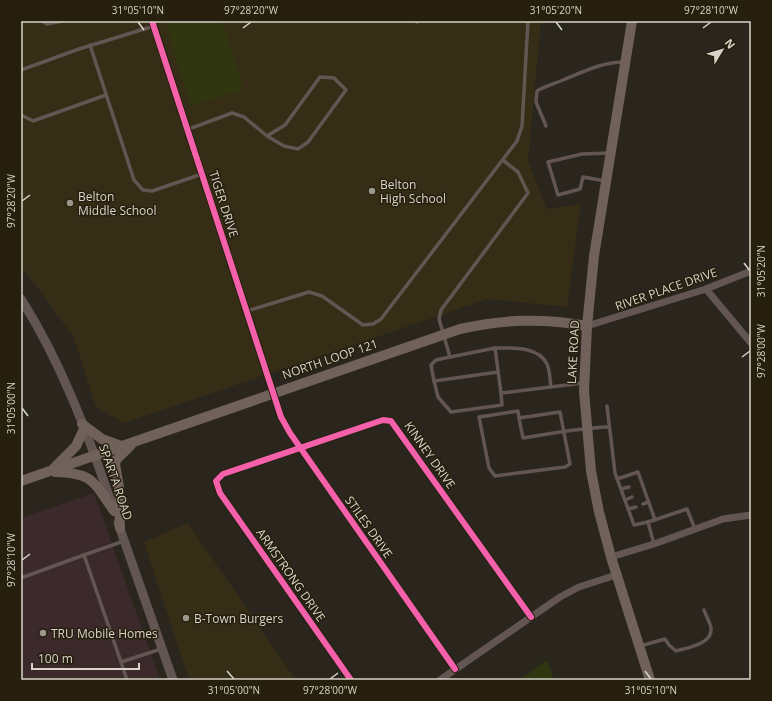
<svg xmlns="http://www.w3.org/2000/svg" width="772" height="701" font-family="'Open Sans',sans-serif">
  <rect width="100%" height="100%" fill="#2a261d"/>
  <!-- built -->
  <g fill="#362d16">
    <polygon points="21,21 541,21 528,161 547,209 581,204 567,307 488,299 124,423 96,407 73,336 21,266"/>
    <polygon points="188,523 296,680 189,680 144,542"/>
  </g>
  <!-- industrial -->
  <polygon fill="#3b292c" points="94,493 160,680 21,680 21,518"/>
  <!-- green -->
  <g fill="#303710">
    <polygon points="165,21 223,21 243,90 191,106"/>
    <polygon points="547,660 554,680 520,680"/>
  </g>
  <g fill="none" stroke-linecap="round" stroke-linejoin="round">
    <!-- service -->
    <g stroke="#635652" stroke-width="3.5">
      <polyline points="42,21 47,24 62,21"/>
      <polyline points="416,21 417,22"/>
      <polyline points="90,45 134,180 143,190 152,191 202,174"/>
      <polyline points="21,70 79,49 154,26"/>
      <polyline points="21,115 33,121 106,95"/>
      <path d="M546,126L536,102L537,91C545,86 554,84 563,80C583,72 602,62 624,62"/>
      <polyline points="189,129 232,113 244,117 267,136 284,146 298,149 308,142 346,90 334,78 320,77 285,125 267,136"/>
      <polyline points="504,161 518,172 528,193 441,310 439,319 450,357 495,348 501,393 583,383"/>
      <polyline points="605,181 583,177 580,189 558,195 548,162 582,154 609,153"/>
      <polyline points="247,311 309,292 322,296 363,325 373,324 381,319 517,141 522,126 528,21"/>
      <path d="M495,348C512,348 538,346 547,364C550,371 550,380 551,387"/>
      <polyline points="450,357 436,360 431,365 434,381 498,372"/>
      <polyline points="434,381 438,397 451,412 502,405 501,393"/>
      <polyline points="607,406 615,473 634,525 648,522"/>
      <path d="M519,418L518,411L479,417L489,468L495,476L565,467L570,464L560,412L519,418L523,438C552,433 580,428 609,427"/>
      <polyline points="617,479 638,472 655,520"/>
      <polyline points="621,489 629,487"/>
      <polyline points="625,500 632,497"/>
      <polyline points="643,504 649,502"/>
      <polyline points="628,509 636,507"/>
      <polyline points="124,541 84,555 121,662 161,649"/>
      <polyline points="654,544 648,522 687,509 695,529"/>
      <polyline points="21,578 84,555"/>
      <path d="M640,646L665,639L669,645L676,651C687,648 713,644 711,628C710,622 706,616 704,610"/>
      <polyline points="121,662 127,680"/>
    </g>
    <!-- minor -->
    <g stroke="#635652" stroke-width="7">
      <polyline points="152,21 281,417 290,433 455,669"/>
      <polyline points="706,289 751,343"/>
      <polyline points="587,326 706,289 751,271"/>
      <polyline points="611,557 654,544 723,519 751,515"/>
      <polyline points="351,680 220,493 216,481 223,474 383,420 391,421 531,617"/>
      <polyline points="440,680 560,597 579,587 616,575"/>
    </g>
    <!-- tertiary -->
    <g stroke="#635652" stroke-width="9">
      <path d="M21,299C61,362 88,434 112,505"/>
      <polyline points="118,523 173,680"/>
    </g>
    <!-- secondary -->
    <g stroke="#70615b" stroke-width="10">
      <polyline points="632,21 594,256 587,326 584,391 591,471 599,512 611,557 650,680"/>
      <polyline points="82,424 102,439 121,446"/>
      <polyline points="54,468 76,446 84,429"/>
      <path d="M55,472C93,473 93,481 114,511"/>
      <path d="M21,481L460,329C504,319 543,318 587,326"/>
      <polyline points="120,528 119,487 115,464 116,460 131,445"/>
    </g>
    <defs>
      <g id="cycleway">
        <polyline points="152,21 281,417 290,433 455,669"/>
        <polyline points="351,680 220,493 216,481 223,474 383,420 391,421 531,617"/>
      </g>
    </defs>
    <!-- cycleway casing -->
    <use href="#cycleway" stroke="#261f0d" stroke-width="8"/>
    <!-- cycleway -->
    <use href="#cycleway" stroke="#f560ab" stroke-width="6"/>
  </g>
  <!-- ticks -->
  <path fill="none" stroke="#d8d4c9" stroke-width="1.5" d="M138,22L144,30M556,22L562,30M243,28L251,22M703,28L711,22M22,201L30,195M744,263L750,271M742,357L750,351M22,408L28,416M22,560L30,554M227,671L234,679M645,671L651,679M330,679L338,673"/>
  <!-- markers -->
  <g fill="#9b978d" stroke="#261f0d" stroke-width="1.5">
    <circle cx="372" cy="191" r="4"/>
    <circle cx="70" cy="203" r="4"/>
    <circle cx="186" cy="618" r="4"/>
    <circle cx="43" cy="633" r="4"/>
  </g>
  <g text-anchor="middle" dominant-baseline="central" stroke-width="3" stroke-linejoin="round" paint-order="stroke">
    <!-- poi labels -->
    <g font-size="12" fill="#d8d4c9" stroke="#261f0d" text-anchor="start">
      <text x="380" y="184">Belton<tspan x="380" dy="14">High School</tspan></text>
      <text x="78" y="196">Belton<tspan x="78" dy="14">Middle School</tspan></text>
      <text x="194" y="618">B-Town Burgers</text>
      <text x="51" y="633">TRU Mobile Homes</text>
    </g>
    <!-- street labels -->
    <g font-size="12" fill="#d8d4c9" stroke="#261f0d">
      <text transform="translate(224 204) rotate(72)">TIGER DRIVE</text>
      <text transform="translate(666 289) rotate(-19)">RIVER PLACE DRIVE</text>
      <text transform="translate(573 352) rotate(-87)">LAKE ROAD</text>
      <text transform="translate(330 359) rotate(-19)">NORTH LOOP 121</text>
      <text transform="translate(430 455) rotate(55)">KINNEY DRIVE</text>
      <text transform="translate(116 482) rotate(71)">SPARTA ROAD</text>
      <text transform="translate(369 527) rotate(55)">STILES DRIVE</text>
      <text transform="translate(291 575) rotate(55)">ARMSTRONG DRIVE</text>
    </g>
  </g>
  <!-- border -->
  <rect width="772" height="701" fill="none" stroke="#261f0d" stroke-width="44"/>
  <!-- north arrow -->
  <g transform="translate(722 50) rotate(52)" stroke="#261f0d" stroke-width="3" paint-order="stroke">
  <path d="M0-3L7 15L0 10L-7 15Z" fill="#d8d4c9"/>
  <text y="-6" font-size="11" font-weight="bold" text-anchor="middle" fill="#d8d4c9">N</text>
  </g>
  <!-- scale -->
  <path d="M32 663v6h107v-6" fill="none" stroke="#d8d4c9" stroke-width="2"/>
  <text x="38" y="663" font-size="12" fill="#d8d4c9" stroke="#261f0d" stroke-width="3" paint-order="stroke">100 m</text>
  <rect x="22" y="22" width="728" height="657" fill="none" stroke="#d8d4c9" stroke-width="1.5"/>
  <g font-size="10" text-anchor="middle" fill="#d8d4c9">
    <text x="138" y="14">31°05'10"N</text>
    <text x="251" y="14">97°28'20"W</text>
    <text x="556" y="14">31°05'20"N</text>
    <text x="711" y="14">97°28'10"W</text>
    <text transform="translate(11 201) rotate(-90)" y="4">97°28'20"W</text>
    <text transform="translate(761 271) rotate(-90)" y="4">31°05'20"N</text>
    <text transform="translate(761 351) rotate(-90)" y="4">97°28'00"W</text>
    <text transform="translate(11 408) rotate(-90)" y="4">31°05'00"N</text>
    <text transform="translate(11 560) rotate(-90)" y="4">97°28'10"W</text>
    <text x="234" y="694">31°05'00"N</text>
    <text x="330" y="694">97°28'00"W</text>
    <text x="651" y="694">31°05'10"N</text>
  </g>
</svg>
